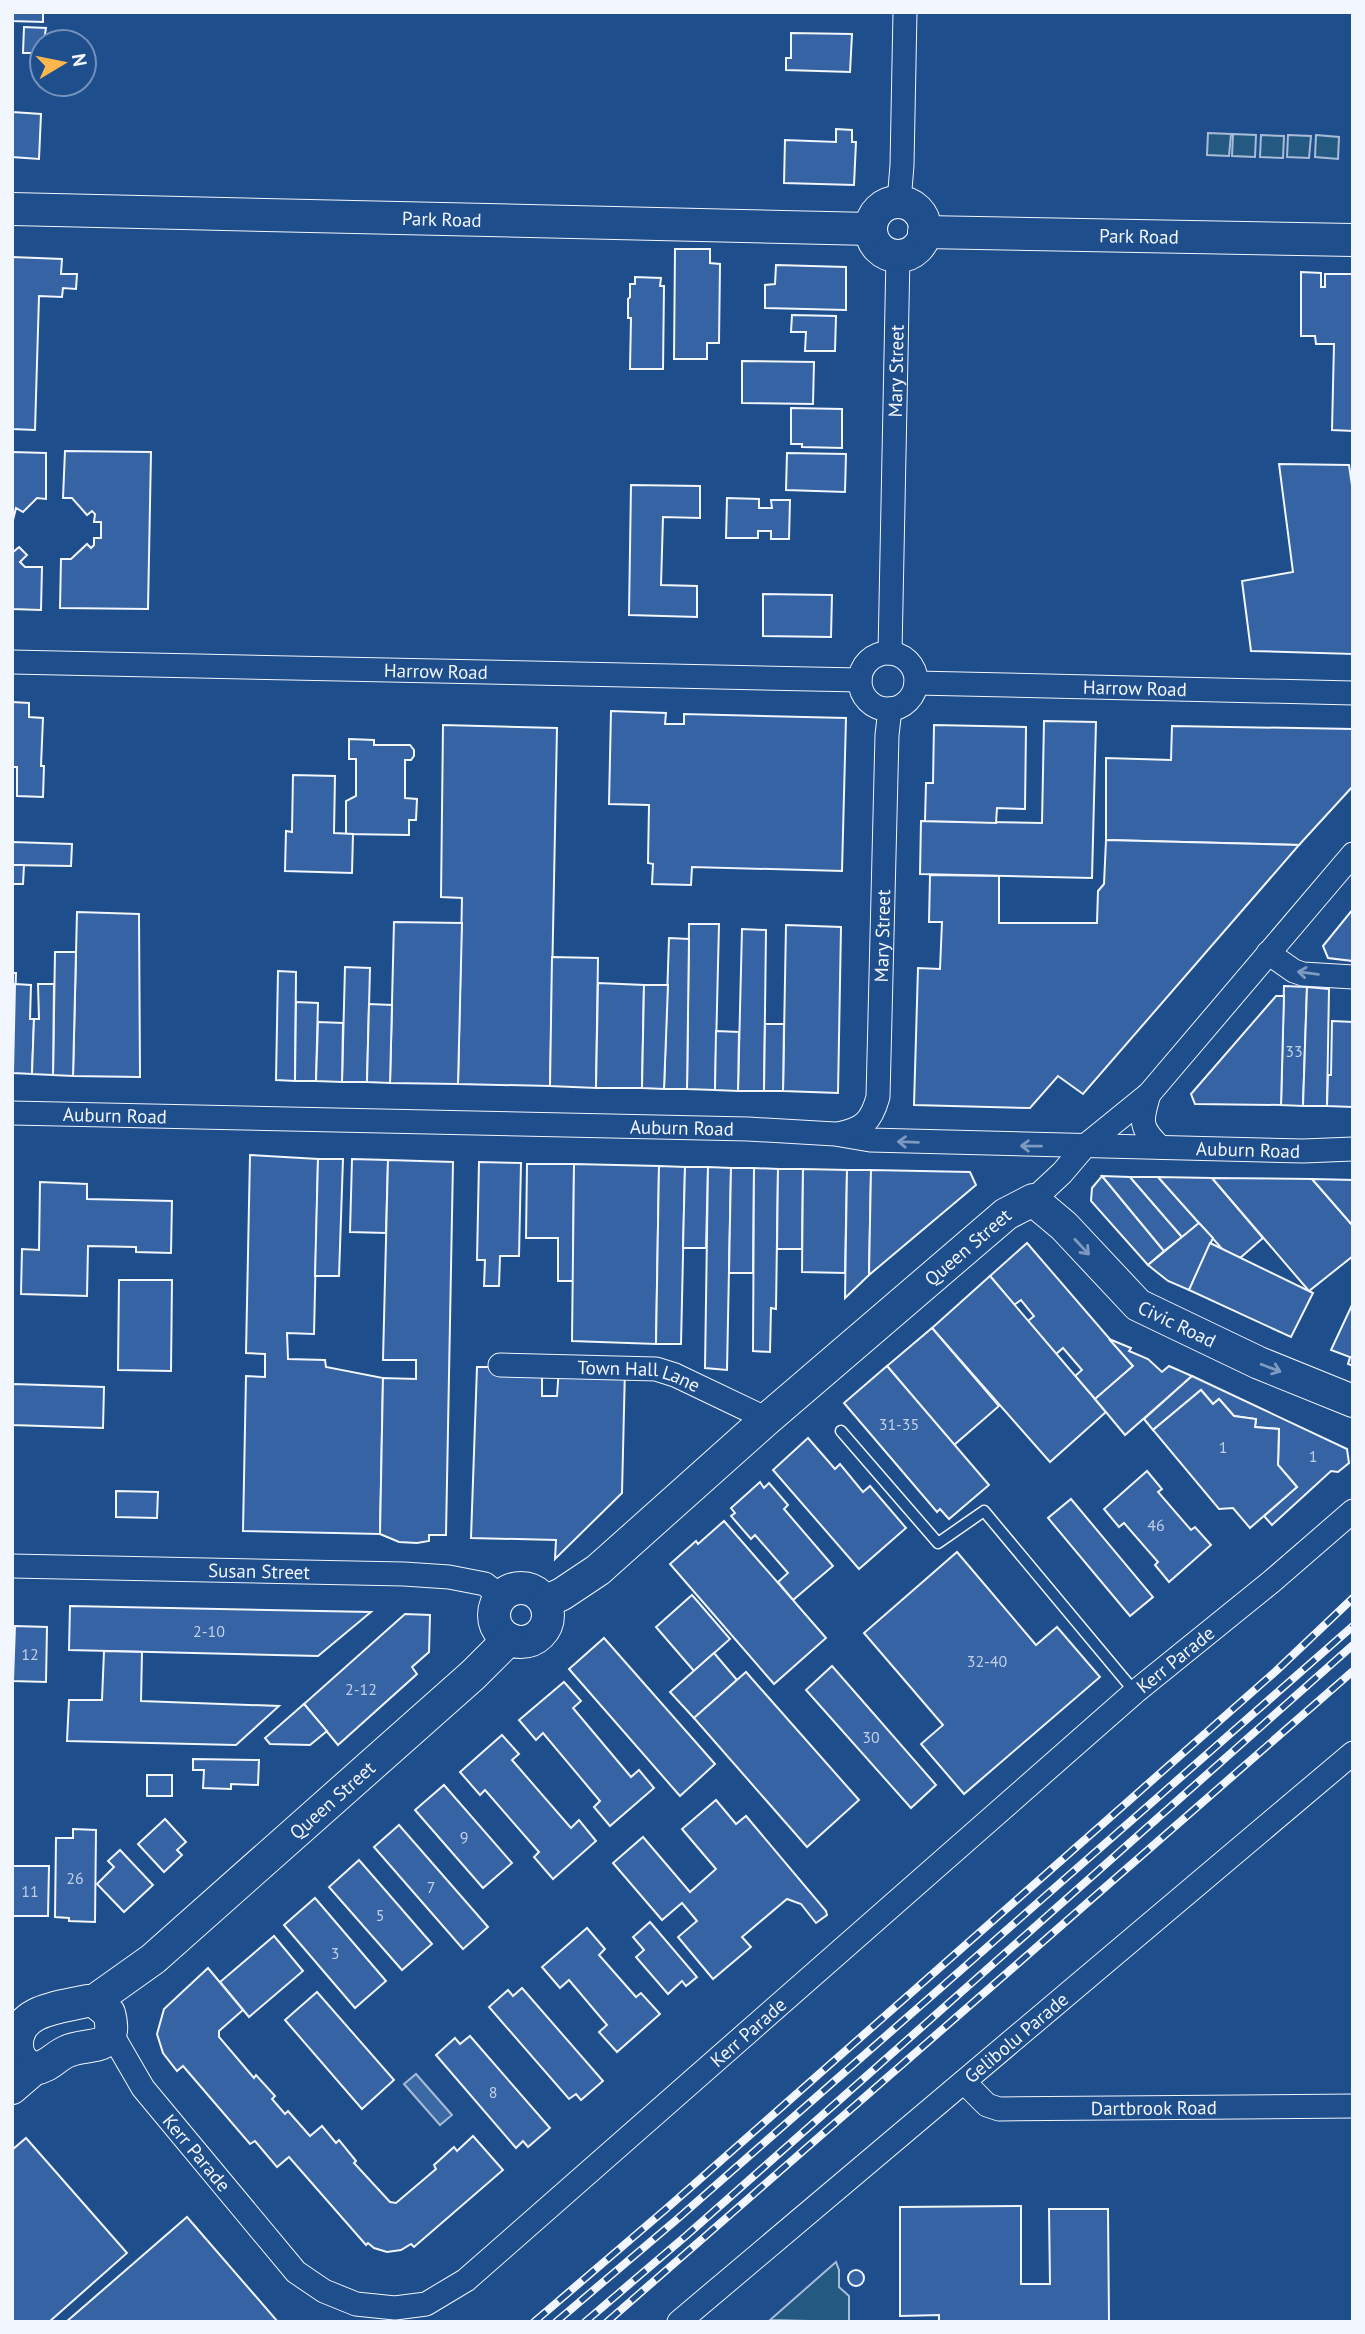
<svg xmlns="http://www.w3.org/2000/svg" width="1365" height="2334" font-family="'PT Sans',sans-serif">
  <rect width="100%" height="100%" fill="#1f4e8c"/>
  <!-- green -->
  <g fill="#245a82" stroke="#a8bbd7" stroke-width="2">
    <polygon points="1208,133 1231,134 1229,156 1207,155"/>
    <polygon points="1233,134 1256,135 1255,157 1232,156"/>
    <polygon points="1261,135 1284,136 1283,158 1260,157"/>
    <polygon points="1288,135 1311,136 1309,158 1287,157"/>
    <polygon points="1316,135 1339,137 1338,159 1315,157"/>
    <polygon points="836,2262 839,2270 839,2287 849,2296 849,2322 770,2320"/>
  </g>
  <!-- water -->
  <polygon fill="#3b69a3" stroke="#a8bbd7" stroke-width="2" points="416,2074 452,2115 440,2125 404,2084"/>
  <!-- building -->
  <g fill="#3563a3" stroke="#f2f6ff" stroke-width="2">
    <polygon points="12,12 43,12 43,22 12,21"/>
    <polygon points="24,27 46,28 42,53 23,53"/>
    <polygon points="791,33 852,34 850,72 786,70 786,58 791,58"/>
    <polygon points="12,112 41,114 39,159 12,157"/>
    <polygon points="836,129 852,130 852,142 856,142 854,185 784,183 785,140 836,142"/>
    <polygon points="675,249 710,249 710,263 720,264 719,343 707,343 707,359 674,359"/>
    <polygon points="12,257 62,259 61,274 77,274 76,289 63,288 62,297 39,296 35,430 12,429"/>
    <polygon points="776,265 846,267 846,310 765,308 765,285 775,284"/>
    <polygon points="1301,272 1321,273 1321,287 1325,287 1325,274 1353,274 1353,431 1332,430 1334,344 1316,344 1315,336 1301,336"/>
    <polygon points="635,277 661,278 660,286 664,286 663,369 630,369 631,318 628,318 628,299 630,297 630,284 635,284"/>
    <polygon points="792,315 836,316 835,351 805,351 806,332 791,332"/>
    <polygon points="742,361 814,362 813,404 742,403"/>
    <polygon points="791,408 842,409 842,448 802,447 802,444 791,444"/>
    <polygon points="65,451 151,452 148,609 60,608 61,559 71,559 87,544 91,548 94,545 94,538 101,538 101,522 94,522 95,514 92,511 87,515 72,498 63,498"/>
    <polygon points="12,452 46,453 46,499 37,498 23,512 16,508 13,520"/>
    <polygon points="787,453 846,454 845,492 786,490"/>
    <polygon points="1279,464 1349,465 1353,492 1353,654 1251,651 1242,581 1293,572"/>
    <polygon points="631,485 700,486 700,518 663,517 661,585 697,586 697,617 629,615"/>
    <polygon points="727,498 759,499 759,508 772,508 771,500 790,500 789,539 771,539 771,531 758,531 758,538 726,538"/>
    <polygon points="19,547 27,555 20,562 25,567 42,567 41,610 12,609 12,553"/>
    <polygon points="763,594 832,595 831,637 763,636"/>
    <polygon points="12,702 29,703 29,717 43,718 41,766 44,766 43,797 17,796 17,767 12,767"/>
    <polygon points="611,711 666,713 665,724 684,724 684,714 846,718 842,871 692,867 691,885 652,884 653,864 648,863 649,805 609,804"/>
    <polygon points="1044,721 1096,722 1092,878 920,874 921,821 1042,823"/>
    <polygon points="443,725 557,728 550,1086 458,1084 462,898 441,897"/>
    <polygon points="934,725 1026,727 1025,809 997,808 996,823 925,821 926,783 933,783"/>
    <polygon points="1172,726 1353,729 1353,786 1299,845 1106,840 1106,758 1171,760"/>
    <polygon points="349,739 374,740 374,745 410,745 414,750 414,756 411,760 405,760 405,798 417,799 416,820 409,820 409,835 346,834 346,801 356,796 356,759 349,759"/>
    <polygon points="293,775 335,776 334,833 353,834 352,873 285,871 286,831 292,832"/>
    <polygon points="1106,840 1299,845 1083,1094 1058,1076 1030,1108 914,1105 918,968 940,969 942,922 929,922 930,875 999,876 999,923 1097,923 1098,891 1104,884"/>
    <polygon points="12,842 72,844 71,866 12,865"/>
    <polygon points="12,865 24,865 23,884 12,884"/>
    <polygon points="1353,909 1353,961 1328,958 1323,946"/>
    <polygon points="77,912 139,914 140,1077 73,1076"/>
    <polygon points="394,922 462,923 458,1084 390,1083"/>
    <polygon points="689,924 719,924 715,1090 687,1089"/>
    <polygon points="786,925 841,927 838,1093 783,1091"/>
    <polygon points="742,929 766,930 764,1091 738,1091"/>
    <polygon points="669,938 689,939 687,1089 664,1089"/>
    <polygon points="55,952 76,952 73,1076 53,1075"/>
    <polygon points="552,957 598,958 596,1088 550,1086"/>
    <polygon points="345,967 370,968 367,1082 342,1082"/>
    <polygon points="278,971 296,972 295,1081 276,1080"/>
    <polygon points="12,973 16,973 13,1073 12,1073"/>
    <polygon points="598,983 644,985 642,1088 596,1088"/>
    <polygon points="15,984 31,985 30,1019 34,1019 32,1074 13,1073"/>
    <polygon points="38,984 54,984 53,1075 32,1074 34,1019 39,1019"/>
    <polygon points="644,985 668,985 664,1089 642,1088"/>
    <polygon points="1284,986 1307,987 1303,1106 1281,1105"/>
    <polygon points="1307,987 1329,989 1327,1106 1303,1106"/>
    <polygon points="1276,996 1284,996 1281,1105 1195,1104 1191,1094"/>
    <polygon points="296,1002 318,1003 316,1081 295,1081"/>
    <polygon points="369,1004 392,1005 390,1083 367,1082"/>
    <polygon points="1332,1021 1353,1022 1353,1107 1327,1106 1328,1075 1331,1075"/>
    <polygon points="318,1022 343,1023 342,1082 316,1081"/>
    <polygon points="765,1024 784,1024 783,1091 764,1091"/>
    <polygon points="716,1031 739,1032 738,1091 715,1090"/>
    <polygon points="250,1155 318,1159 314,1334 287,1333 288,1359 325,1360 326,1367 383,1378 380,1534 243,1531 246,1376 265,1377 265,1354 246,1353"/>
    <polygon points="318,1159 343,1159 339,1276 315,1276"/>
    <polygon points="352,1159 388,1160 386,1233 350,1232"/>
    <polygon points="388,1160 453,1162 446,1535 429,1535 429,1541 417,1543 399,1542 380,1534 383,1378 416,1379 416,1360 383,1360"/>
    <polygon points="479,1162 521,1163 519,1256 500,1256 499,1286 484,1286 485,1260 477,1260"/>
    <polygon points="527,1164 574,1164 573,1281 558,1281 558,1238 526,1238"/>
    <polygon points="574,1164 659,1166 656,1344 572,1341"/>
    <polygon points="659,1166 685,1167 681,1344 656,1344"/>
    <polygon points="685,1167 708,1167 706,1248 683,1248"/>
    <polygon points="708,1167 731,1168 727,1370 705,1368"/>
    <polygon points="731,1168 754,1168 753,1273 729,1273"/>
    <polygon points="754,1168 778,1169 776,1309 771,1308 770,1352 753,1351"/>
    <polygon points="778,1169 803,1169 802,1249 777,1249"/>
    <polygon points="803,1169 847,1170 845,1273 802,1272"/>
    <polygon points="847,1170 871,1170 869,1275 845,1298"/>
    <polygon points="871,1170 970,1172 976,1185 869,1275"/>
    <polygon points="1102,1176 1164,1251 1148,1265 1091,1201 1092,1188"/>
    <polygon points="1102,1176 1130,1177 1182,1237 1164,1251"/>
    <polygon points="1130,1177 1158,1177 1199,1223 1182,1237"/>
    <polygon points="1158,1177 1212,1178 1263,1238 1240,1258 1223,1250"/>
    <polygon points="1212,1178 1312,1179 1353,1226 1353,1256 1309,1291"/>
    <polygon points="1312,1179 1353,1180 1353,1226"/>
    <polygon points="40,1182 87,1184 87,1199 172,1201 171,1253 136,1252 136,1247 88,1246 87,1296 21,1294 22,1249 39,1250"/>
    <polygon points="1199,1223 1213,1238 1189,1290 1168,1281 1148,1265"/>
    <polygon points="1027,1243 1133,1366 1095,1399 1075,1376 1082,1370 1063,1348 1056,1354 1028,1321 1034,1316 1021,1300 1014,1305 990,1276"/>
    <polygon points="1210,1243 1313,1293 1291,1337 1189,1290"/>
    <polygon points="990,1276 1106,1412 1050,1462 932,1328"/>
    <polygon points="119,1280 172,1280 171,1371 118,1370"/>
    <polygon points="1352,1305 1353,1305 1353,1366 1348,1364 1350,1357 1331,1350"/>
    <polygon points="932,1328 999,1406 954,1445 887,1366"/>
    <polygon points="1109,1339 1131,1348 1129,1351 1148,1359 1162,1372 1169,1366 1192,1376 1125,1435 1095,1399 1133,1366"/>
    <polygon points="887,1366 989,1485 949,1519 940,1509 937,1512 844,1403"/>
    <polygon points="477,1367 542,1367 542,1396 557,1396 559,1368 625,1368 622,1493 555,1559 556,1540 471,1538"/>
    <polygon points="1192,1376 1347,1449 1349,1463 1338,1472 1331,1471 1272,1525 1264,1516 1297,1487 1278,1465 1279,1429 1255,1427 1256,1419 1234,1416 1219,1399 1213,1404 1201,1390 1153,1430 1144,1419"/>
    <polygon points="13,1384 104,1387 103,1428 12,1425"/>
    <polygon points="1201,1390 1213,1404 1219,1399 1234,1416 1256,1419 1255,1427 1279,1429 1278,1465 1297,1487 1250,1528 1233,1508 1219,1509 1153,1430"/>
    <polygon points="808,1438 835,1469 840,1464 863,1492 870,1486 906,1528 859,1569 773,1470"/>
    <polygon points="1147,1471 1162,1489 1158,1492 1191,1530 1195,1527 1211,1545 1169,1582 1155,1565 1158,1562 1124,1523 1119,1527 1104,1509"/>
    <polygon points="760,1482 764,1488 769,1483 788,1505 784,1509 833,1566 793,1600 778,1582 788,1573 755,1535 751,1539 731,1516 735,1513 731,1508"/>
    <polygon points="116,1491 158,1492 157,1518 116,1517"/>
    <polygon points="1071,1499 1153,1597 1130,1616 1048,1518"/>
    <polygon points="724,1521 826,1638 774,1684 670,1564 696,1541 698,1544"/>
    <polygon points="957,1552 1036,1645 1057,1627 1100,1677 964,1794 921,1744 943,1725 864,1633"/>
    <polygon points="692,1595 730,1639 694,1671 656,1627"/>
    <polygon points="70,1606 371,1612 318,1656 69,1650"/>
    <polygon points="405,1614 430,1615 429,1652 412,1667 417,1674 338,1745 304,1704"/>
    <polygon points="15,1626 47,1627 46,1682 13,1681"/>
    <polygon points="604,1638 715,1764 680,1796 569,1669"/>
    <polygon points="104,1651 142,1652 141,1701 279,1706 236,1745 67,1741 69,1700 102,1700"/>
    <polygon points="714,1653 737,1680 694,1718 670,1692"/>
    <polygon points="832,1666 936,1785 911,1808 806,1690"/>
    <polygon points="746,1672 859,1800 807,1847 694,1718"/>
    <polygon points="564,1682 581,1701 573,1708 631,1777 639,1770 654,1788 610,1826 594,1807 600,1801 543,1733 536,1740 519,1720"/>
    <polygon points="304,1704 327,1731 310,1745 270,1744 265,1738"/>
    <polygon points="502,1735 519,1754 512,1760 571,1828 579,1820 596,1841 553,1879 534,1857 539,1852 485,1790 480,1795 460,1772"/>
    <polygon points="193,1759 259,1760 258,1785 231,1784 231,1789 203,1788 204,1770 193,1770"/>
    <rect x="147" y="1775" width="25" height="21"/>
    <polygon points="444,1785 512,1863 483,1888 415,1810"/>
    <polygon points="716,1800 736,1824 746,1816 826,1911 827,1915 816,1923 801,1904 787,1899 742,1937 751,1947 713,1979 678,1937 697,1921 682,1903 662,1920 613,1863 643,1837 690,1892 716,1869 682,1829"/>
    <polygon points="165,1819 186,1842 177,1850 182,1855 164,1872 138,1844"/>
    <polygon points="399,1825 488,1927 463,1949 374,1847"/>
    <polygon points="73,1829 96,1830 95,1922 69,1921 69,1918 55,1917 56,1838 73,1838"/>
    <polygon points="120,1850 153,1885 124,1912 97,1884 114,1867 108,1861"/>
    <polygon points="359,1860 432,1944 402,1970 329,1887"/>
    <polygon points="12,1866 49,1866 48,1916 12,1916"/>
    <polygon points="315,1898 386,1981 355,2008 284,1925"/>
    <polygon points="650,1922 697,1977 686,1986 682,1981 668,1994 636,1957 644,1950 633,1937"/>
    <polygon points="587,1928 605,1949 599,1955 636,1997 641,1993 660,2014 617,2052 599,2032 607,2025 569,1980 560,1988 542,1967"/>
    <polygon points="274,1936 303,1971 249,2017 220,1982"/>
    <polygon points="208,1968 243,2010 219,2031 219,2037 254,2078 256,2075 275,2096 272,2099 285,2114 288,2111 310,2136 322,2126 336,2143 339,2140 356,2161 354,2163 390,2202 396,2203 436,2169 434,2165 454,2147 457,2151 473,2136 503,2170 414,2247 411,2244 401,2250 387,2252 374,2248 368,2243 366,2245 289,2157 277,2167 255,2141 250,2144 183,2066 177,2071 163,2053 157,2034 164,2009"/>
    <polygon points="522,1988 603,2081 581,2100 576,2094 569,2099 489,2007 508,1990 513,1996"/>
    <polygon points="317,1992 394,2080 362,2109 285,2020"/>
    <polygon points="470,2036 550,2128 528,2147 523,2141 516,2148 436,2055 455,2038 460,2044"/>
    <polygon points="26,2138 127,2253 49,2322 12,2322 12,2150"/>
    <polygon points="1021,2206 1021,2284 1050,2284 1049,2209 1108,2209 1109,2322 939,2322 939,2315 900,2316 900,2207"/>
    <polygon points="187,2217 278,2322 66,2322"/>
    <circle cx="856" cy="2278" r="8"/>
  </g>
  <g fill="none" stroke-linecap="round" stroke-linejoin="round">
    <defs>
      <polyline id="lane" points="841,1431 938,1543 984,1511 1135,1692"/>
      <g id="street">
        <polyline points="899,202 902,165 905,12"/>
        <path id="s1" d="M890,653L898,256"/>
        <circle cx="888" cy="681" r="28"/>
        <path id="s2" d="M12,662L860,680"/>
        <path id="s3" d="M916,683L1353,693"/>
        <polyline points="1268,953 1294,971 1303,974 1353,977"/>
        <path d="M1149,1094C1141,1121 1139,1127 1160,1147"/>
        <path id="s4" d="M12,1113L748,1129L835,1134L870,1140L1303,1151L1353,1149"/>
        <path id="s5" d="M838,1134C863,1129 871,1122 878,1097L887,735L890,709"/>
        <polyline points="1033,1200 1062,1173 1085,1146 1149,1094 1353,854"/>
        <path id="s6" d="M500,1365L656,1369L675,1375L767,1419"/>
        <path id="s7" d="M12,1566L404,1574L449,1577L485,1584L501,1597"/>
        <path id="s8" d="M110,2031L143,2088L296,2272L324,2291L356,2304L395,2308L426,2304L466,2280L1135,1692L1271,1582L1353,1511"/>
        <path id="s9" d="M964,2082L987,2105L999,2109L1353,2106"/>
        <path id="s10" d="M679,2322L1353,1753"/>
      </g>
      <g id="secondary">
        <circle cx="898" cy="229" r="27"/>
        <path id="s11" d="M12,209L871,229"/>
        <path id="s12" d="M924,232L1353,240"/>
        <circle cx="521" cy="1615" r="27"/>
        <path id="s13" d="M545,1602L562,1594L598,1570L767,1419L1006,1214L1033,1200L1064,1226L1138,1305L1259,1363L1353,1401"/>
        <path d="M87,2001H94L109,2013C120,2053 89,2042 68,2051C55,2056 49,2067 34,2069C23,2063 17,2057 17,2044C17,2009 62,2007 87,2001Z"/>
        <path id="s14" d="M94,2001L153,1959L473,1675L509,1639"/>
        <polyline points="12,2088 34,2069"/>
      </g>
    </defs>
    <!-- lane casing -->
    <use href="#lane" stroke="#f2f6ff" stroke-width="13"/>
    <!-- street casing -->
    <use href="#street" stroke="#f2f6ff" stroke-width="25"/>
    <!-- secondary casing -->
    <use href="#secondary" stroke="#f2f6ff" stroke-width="34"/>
    <!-- lane -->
    <use href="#lane" stroke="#1f4e8c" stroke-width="10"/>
    <!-- street -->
    <use href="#street" stroke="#1f4e8c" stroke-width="23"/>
    <!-- secondary -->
    <use href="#secondary" stroke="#1f4e8c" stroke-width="32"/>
    <defs>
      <g id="rail">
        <polyline points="534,2322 666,2209 1276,1671 1353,1598"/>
        <polyline points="556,2322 675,2221 1353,1626"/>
        <polyline points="585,2322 687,2235 1353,1645"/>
        <polyline points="607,2322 1353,1671"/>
      </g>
    </defs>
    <!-- rail casing -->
    <use href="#rail" stroke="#f2f6ff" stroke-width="8"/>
    <!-- rail -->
    <use href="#rail" stroke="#1f4e8c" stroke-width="5" stroke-dasharray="16" stroke-linecap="butt"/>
  </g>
  <!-- one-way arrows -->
  <defs><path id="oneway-shaft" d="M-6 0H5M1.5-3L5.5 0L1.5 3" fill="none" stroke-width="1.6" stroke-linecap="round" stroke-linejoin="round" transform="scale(1.75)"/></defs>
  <g stroke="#7e9ac0">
    <use href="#oneway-shaft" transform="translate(1308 973) rotate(-172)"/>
    <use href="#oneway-shaft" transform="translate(908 1142) rotate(-178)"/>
    <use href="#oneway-shaft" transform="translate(1031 1146) rotate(-179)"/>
    <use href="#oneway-shaft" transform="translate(1082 1247) rotate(47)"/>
    <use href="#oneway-shaft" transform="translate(1271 1368) rotate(21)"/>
  </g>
  <g text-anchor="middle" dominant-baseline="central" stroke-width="5" stroke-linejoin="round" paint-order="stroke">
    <!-- number labels -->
    <g font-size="16" fill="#c3d1e8">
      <text x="1294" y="1051">33</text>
      <text x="899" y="1424">31-35</text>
      <text x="1223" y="1447">1</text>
      <text x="1313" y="1456">1</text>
      <text x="1156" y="1525">46</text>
      <text x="209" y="1631">2-10</text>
      <text x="30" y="1654">12</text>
      <text x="987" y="1661">32-40</text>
      <text x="361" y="1689">2-12</text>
      <text x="871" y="1737">30</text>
      <text x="464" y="1837">9</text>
      <text x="75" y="1878">26</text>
      <text x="431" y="1887">7</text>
      <text x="30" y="1891">11</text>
      <text x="380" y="1915">5</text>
      <text x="335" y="1953">3</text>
      <text x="493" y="2092">8</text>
    </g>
    <!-- street labels -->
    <g font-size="19" fill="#f2f6ff" stroke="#1f4e8c">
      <text stroke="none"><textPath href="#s11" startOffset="430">Park Road</textPath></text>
      <text stroke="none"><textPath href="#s12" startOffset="215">Park Road</textPath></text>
      <text stroke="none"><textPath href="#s1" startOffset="282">Mary Street</textPath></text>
      <text stroke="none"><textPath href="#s2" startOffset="424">Harrow Road</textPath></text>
      <text stroke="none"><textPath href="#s3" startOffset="219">Harrow Road</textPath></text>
      <text stroke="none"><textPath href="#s5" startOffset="220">Mary Street</textPath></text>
      <text stroke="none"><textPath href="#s4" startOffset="103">Auburn Road</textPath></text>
      <text stroke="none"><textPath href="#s4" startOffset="670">Auburn Road</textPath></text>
      <text stroke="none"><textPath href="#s4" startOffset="1237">Auburn Road</textPath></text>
      <text stroke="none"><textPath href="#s13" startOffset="553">Queen Street</textPath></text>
      <text stroke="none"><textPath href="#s13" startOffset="826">Civic Road</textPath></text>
      <text stroke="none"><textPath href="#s6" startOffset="140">Town Hall Lane</textPath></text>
      <text stroke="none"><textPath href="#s7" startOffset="247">Susan Street</textPath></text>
      <text stroke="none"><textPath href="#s8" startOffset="1433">Kerr Parade</textPath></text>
      <text stroke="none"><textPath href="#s14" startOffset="312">Queen Street</textPath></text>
      <text stroke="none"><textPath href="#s8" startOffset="866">Kerr Parade</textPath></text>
      <text stroke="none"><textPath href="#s10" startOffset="441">Gelibolu Parade</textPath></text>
      <text stroke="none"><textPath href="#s9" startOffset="200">Dartbrook Road</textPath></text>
      <text stroke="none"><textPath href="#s8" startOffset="150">Kerr Parade</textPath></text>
    </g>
  </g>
  <!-- border -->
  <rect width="1365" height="2334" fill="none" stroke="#f2f6ff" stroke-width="28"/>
  <!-- north arrow -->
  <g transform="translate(63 63) rotate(80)"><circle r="33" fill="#1f4e8c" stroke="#7391ba" stroke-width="2"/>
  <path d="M0-5L12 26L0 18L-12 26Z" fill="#ffb74d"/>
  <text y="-10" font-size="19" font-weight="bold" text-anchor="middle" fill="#f2f6ff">N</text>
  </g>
</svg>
